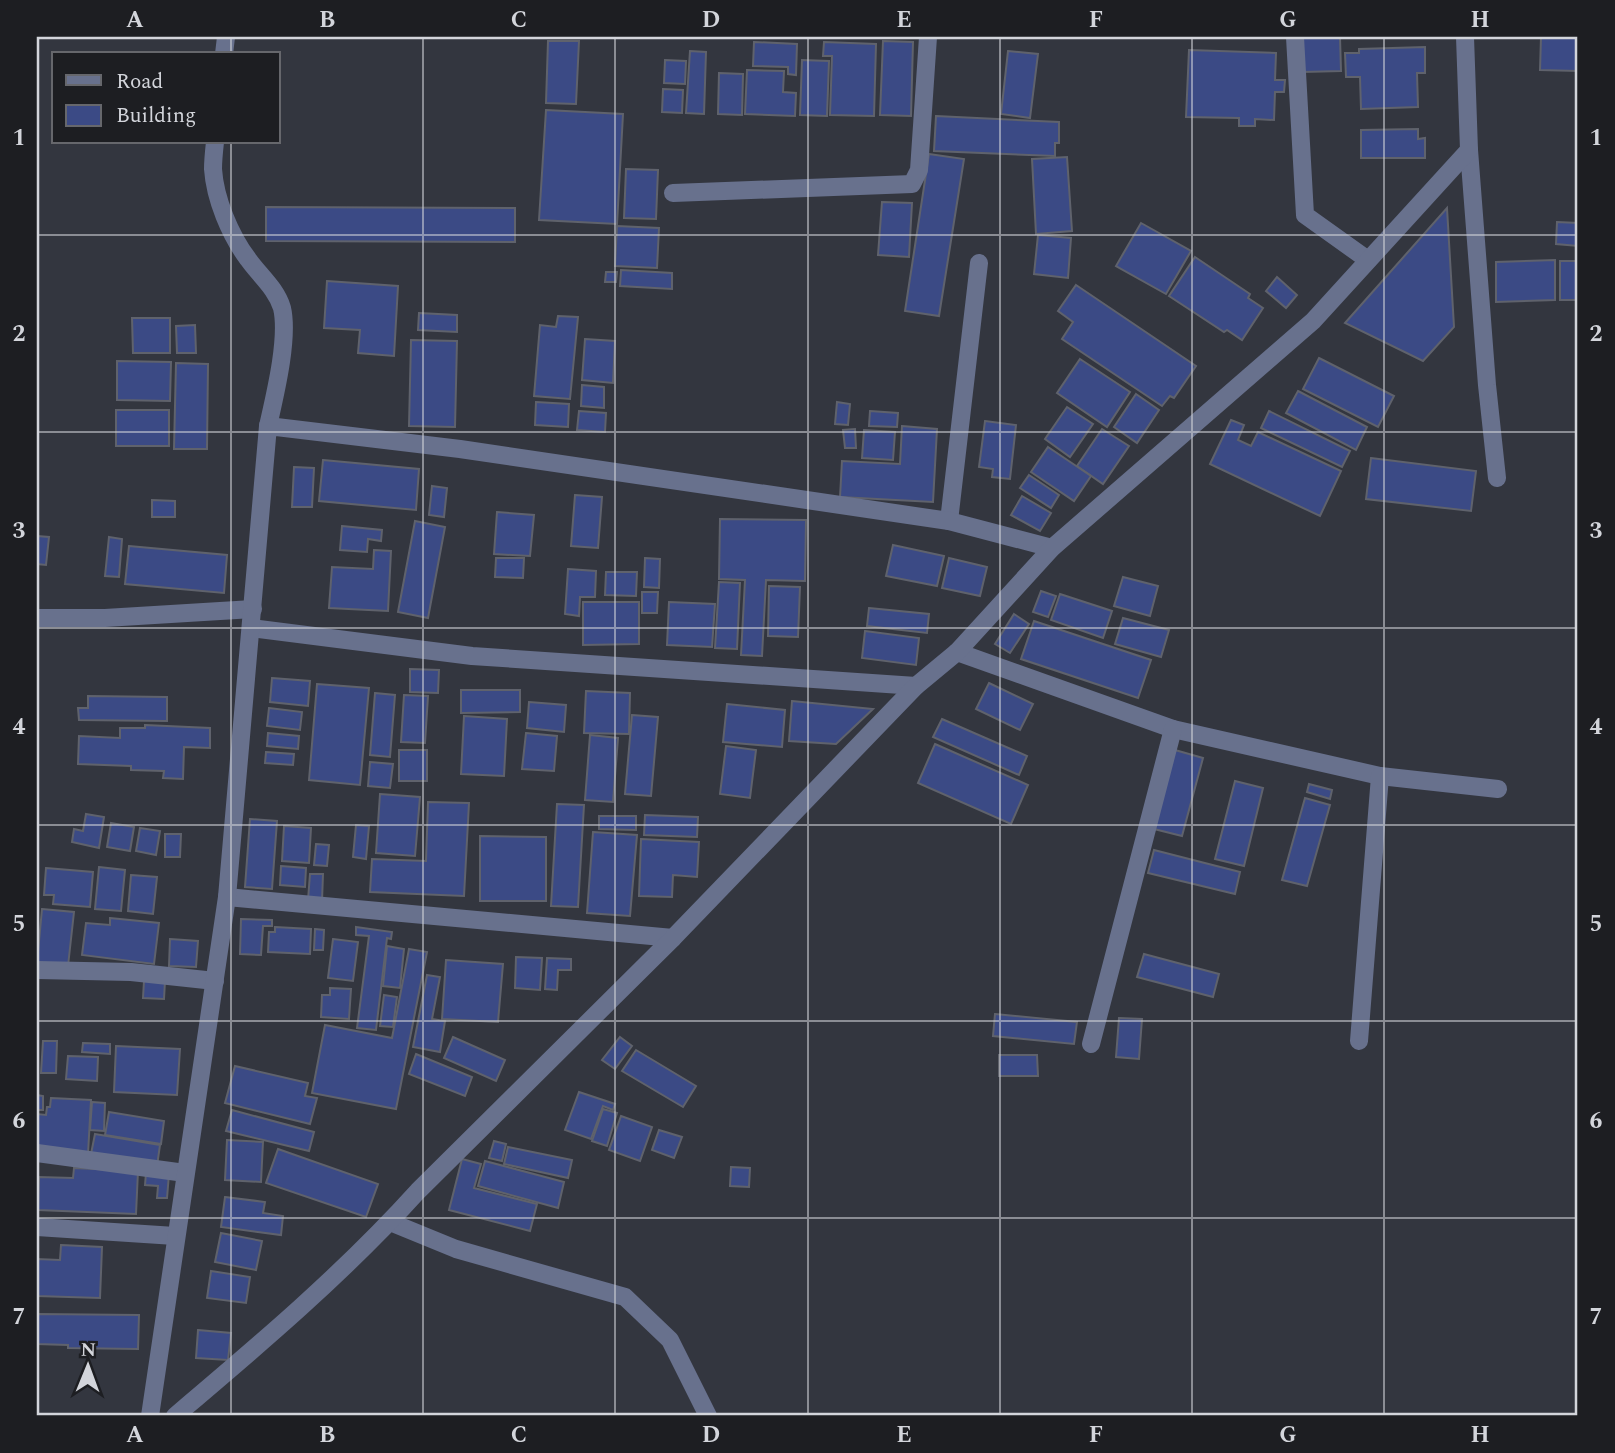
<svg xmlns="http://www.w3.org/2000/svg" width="1615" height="1453" font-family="Spectral,serif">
  <rect width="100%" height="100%" fill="#33363f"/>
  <!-- building -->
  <g fill="#3b4a85" stroke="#5f626c" stroke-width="2">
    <polygon points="1303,37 1340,37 1341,71 1303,72"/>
    <polygon points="1541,37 1578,37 1578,71 1540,70"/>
    <polygon points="548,41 579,41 576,104 546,103"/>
    <polygon points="883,41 913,42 911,116 880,115"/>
    <polygon points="754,42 797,44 796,75 788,74 788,67 753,66"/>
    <polygon points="824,42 876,44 874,116 830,115 832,56 823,56"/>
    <polygon points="1425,47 1425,73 1417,73 1418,107 1361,109 1360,77 1346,77 1345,53 1359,53 1359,49"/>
    <polygon points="1189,50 1276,53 1275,80 1285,80 1284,92 1275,92 1274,120 1255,119 1255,126 1239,126 1239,118 1186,117"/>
    <polygon points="690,51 706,52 704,114 686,113"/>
    <polygon points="1008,51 1038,54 1030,118 1001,114"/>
    <polygon points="665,60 686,61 685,84 664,83"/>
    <polygon points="802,60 829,61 827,116 800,115"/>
    <polygon points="747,70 784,71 783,92 796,93 795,116 745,114"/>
    <polygon points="719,73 743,74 742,115 718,114"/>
    <polygon points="663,89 683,90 682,113 662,112"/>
    <polygon points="546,110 623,114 617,224 539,220"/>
    <polygon points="936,116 1059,122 1059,143 1055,143 1055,156 934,151"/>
    <polygon points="1418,129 1418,139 1425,138 1425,158 1361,158 1361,130"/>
    <polygon points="929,154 964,159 939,316 905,311"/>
    <polygon points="1067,157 1072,231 1036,234 1032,159"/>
    <polygon points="626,169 658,170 656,219 624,218"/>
    <polygon points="882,202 912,203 909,257 878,255"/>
    <polygon points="266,207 515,208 515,242 266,241"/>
    <polygon points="1447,208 1454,327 1423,361 1345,323"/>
    <polygon points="1557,222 1578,223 1578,246 1556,244"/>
    <polygon points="1141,223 1191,251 1166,294 1116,266"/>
    <polygon points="617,226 659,228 657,268 615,266"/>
    <polygon points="1038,235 1071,238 1068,278 1034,274"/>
    <polygon points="1195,257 1250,294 1248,298 1263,308 1242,340 1227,330 1224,332 1169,296"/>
    <polygon points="1555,260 1555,300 1496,302 1496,262"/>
    <rect x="1560" y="261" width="18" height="39"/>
    <polygon points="621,270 672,273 672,289 620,286"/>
    <polygon points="606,272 617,272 616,282 605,282"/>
    <polygon points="1277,277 1297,295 1286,308 1266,291"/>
    <polygon points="327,281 398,286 394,356 358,353 360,330 324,328"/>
    <polygon points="1076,285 1196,366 1174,398 1170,396 1162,406 1062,339 1073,322 1058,311"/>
    <polygon points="419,313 457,315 457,332 418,330"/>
    <polygon points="558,316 578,317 570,399 534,396 540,325 556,327"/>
    <polygon points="132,318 170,318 170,353 133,353"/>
    <polygon points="195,325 196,353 177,353 176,326"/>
    <polygon points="585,339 615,341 613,383 582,380"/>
    <polygon points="411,340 457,341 455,427 409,426"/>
    <polygon points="1319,358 1394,396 1378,427 1303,389"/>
    <polygon points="1080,359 1130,392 1107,427 1057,393"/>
    <polygon points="117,361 171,362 170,401 117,400"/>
    <polygon points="176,363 208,364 207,449 174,449"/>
    <polygon points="582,385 604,387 604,408 581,406"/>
    <polygon points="1298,391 1367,427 1356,450 1286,413"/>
    <polygon points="1136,394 1159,410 1137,443 1114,427"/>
    <polygon points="536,402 569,404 568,427 535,425"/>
    <polygon points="837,402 850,404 848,425 835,424"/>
    <polygon points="1067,407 1093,424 1070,457 1045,439"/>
    <rect x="116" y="410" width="53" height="36"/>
    <polygon points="579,411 606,413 605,432 577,430"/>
    <polygon points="870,411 898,413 897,427 869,426"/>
    <polygon points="1269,411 1350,451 1342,467 1261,428"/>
    <polygon points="1231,420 1244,425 1238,440 1251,446 1258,432 1341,471 1320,516 1210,464"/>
    <polygon points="985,421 1016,425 1010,479 992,477 993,469 979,467"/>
    <polygon points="902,426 937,429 933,502 840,497 842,461 900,464"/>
    <polygon points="855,429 856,448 845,448 843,430"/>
    <polygon points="1102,429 1129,446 1103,484 1077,466"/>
    <polygon points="864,430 895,432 893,460 862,458"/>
    <polygon points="1048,447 1091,476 1074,501 1031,472"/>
    <polygon points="1371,458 1476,471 1471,511 1366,499"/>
    <polygon points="323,460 419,469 416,510 319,501"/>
    <polygon points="294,467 314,468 312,507 292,507"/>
    <polygon points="1029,475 1059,495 1051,508 1020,488"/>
    <polygon points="432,486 447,488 444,517 429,515"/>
    <polygon points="575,495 602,497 598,548 571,546"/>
    <polygon points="1022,496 1051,513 1040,531 1011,515"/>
    <polygon points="152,500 175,501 175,517 152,517"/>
    <polygon points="497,512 534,515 530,556 494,554"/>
    <polygon points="720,519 806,520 805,581 766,580 762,656 741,655 745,580 719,579"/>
    <polygon points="415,521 445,527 428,618 398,612"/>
    <polygon points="342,526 382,530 381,541 368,539 367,552 340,550"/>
    <polygon points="37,536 49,537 46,565 37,564"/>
    <polygon points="109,537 122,539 119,577 105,576"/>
    <polygon points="893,545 944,556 937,586 886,576"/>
    <polygon points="129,546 227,555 224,593 125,584"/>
    <polygon points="374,550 391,551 388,611 329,608 332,567 373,569"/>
    <polygon points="496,558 524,558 523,578 495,577"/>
    <polygon points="645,558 660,559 659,588 644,587"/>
    <polygon points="949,558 987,567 980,596 942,588"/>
    <polygon points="568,569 596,571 595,597 580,597 579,616 565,614"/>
    <polygon points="606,572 637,572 636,596 605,595"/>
    <polygon points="1123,577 1158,586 1150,616 1114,606"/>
    <polygon points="719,582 740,583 737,649 715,648"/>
    <polygon points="769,586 800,587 798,637 768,636"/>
    <polygon points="1041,591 1056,596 1048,617 1033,612"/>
    <polygon points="642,592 658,592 657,613 642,613"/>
    <polygon points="1060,594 1112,611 1103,638 1051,620"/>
    <polygon points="583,602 639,602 639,644 583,645"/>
    <polygon points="669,602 715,604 712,647 667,645"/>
    <polygon points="869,608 929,614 927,633 867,626"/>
    <polygon points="1014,614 1029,624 1010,653 995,644"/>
    <polygon points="1123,618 1169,630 1161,657 1115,644"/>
    <polygon points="1034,621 1151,660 1138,698 1021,659"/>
    <polygon points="865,631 919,638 916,665 862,658"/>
    <polygon points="410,669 439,670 438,693 410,692"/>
    <polygon points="272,678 310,681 308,706 270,702"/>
    <polygon points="989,683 1033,704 1020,730 976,709"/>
    <polygon points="317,684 369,688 360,785 309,780"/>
    <polygon points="461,690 520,690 520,712 461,713"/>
    <polygon points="586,691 630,693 629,734 584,733"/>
    <polygon points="375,693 395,695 390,757 370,755"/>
    <polygon points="404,695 428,696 425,743 401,742"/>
    <polygon points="88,696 167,697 167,721 79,720 78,708 88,708"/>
    <polygon points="792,701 873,709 836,744 789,741"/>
    <polygon points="529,702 566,705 564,732 527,728"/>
    <polygon points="727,704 785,710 782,747 723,742"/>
    <polygon points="269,708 302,712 300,730 267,726"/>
    <polygon points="632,715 658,717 651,796 625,794"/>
    <polygon points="464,716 507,719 504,776 461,774"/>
    <polygon points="942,719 1027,756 1019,775 933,737"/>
    <polygon points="145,725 210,728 210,748 184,747 183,779 163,778 164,771 131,770 131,766 78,764 79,736 120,738 120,728 145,728"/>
    <polygon points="268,733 299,736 298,749 267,746"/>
    <polygon points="526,733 557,736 554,771 522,769"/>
    <polygon points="590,735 618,738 613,802 585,800"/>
    <polygon points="935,744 1028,785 1011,824 918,783"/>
    <polygon points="726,746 756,750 750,798 720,794"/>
    <rect x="399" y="750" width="28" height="31"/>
    <polygon points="1175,750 1203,758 1182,836 1154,829"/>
    <polygon points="266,752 294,754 293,765 265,763"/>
    <polygon points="370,762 393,764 390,788 368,786"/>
    <polygon points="1235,781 1263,788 1244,866 1215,859"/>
    <polygon points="1309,784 1332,790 1330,799 1307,792"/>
    <polygon points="380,794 420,797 415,856 376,853"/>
    <polygon points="1305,798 1330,805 1307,886 1282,880"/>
    <polygon points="428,802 469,803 464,896 370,892 372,859 426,861"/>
    <polygon points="557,804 584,805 578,907 551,906"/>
    <polygon points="86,814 104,817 99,848 72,842 74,829 83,831"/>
    <polygon points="645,815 698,817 697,837 644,835"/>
    <polygon points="599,816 636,816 636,830 599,829"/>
    <polygon points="250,819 277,821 272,889 245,887"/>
    <polygon points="111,823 134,827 130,851 107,847"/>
    <polygon points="356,825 369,826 366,859 353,857"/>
    <polygon points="284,826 311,828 309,863 282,861"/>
    <polygon points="140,828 160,831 156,855 136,851"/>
    <polygon points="593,832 637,835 630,916 587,913"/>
    <polygon points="165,834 181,834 180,857 165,857"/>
    <polygon points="480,836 546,837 546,901 480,901"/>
    <polygon points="641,839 699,842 697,877 673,875 672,897 639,896"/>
    <polygon points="316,844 329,845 327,866 314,865"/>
    <polygon points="1154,850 1240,872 1235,894 1148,873"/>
    <polygon points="281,866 306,868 305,887 280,885"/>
    <polygon points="99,867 125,870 121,911 95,909"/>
    <polygon points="46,868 93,872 90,907 53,904 54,895 44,895"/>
    <polygon points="310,874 323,874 322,901 308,900"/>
    <polygon points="131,875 157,877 153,914 128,911"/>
    <polygon points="42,909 74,912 68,966 37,963"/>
    <polygon points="110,918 159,923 154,964 82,955 86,923 110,925"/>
    <polygon points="241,919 272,920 272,926 263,926 261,955 240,954"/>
    <polygon points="275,927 311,929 310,954 268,952 269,932 275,932"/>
    <polygon points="356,927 392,932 391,939 387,938 376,1030 357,1028 369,936 356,935"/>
    <polygon points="315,929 324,930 323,950 314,950"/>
    <polygon points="170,939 198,941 196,967 169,966"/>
    <polygon points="333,939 358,942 353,981 328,978"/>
    <polygon points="387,946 404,949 400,988 383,986"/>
    <polygon points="409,949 427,952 396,1109 312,1093 325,1025 392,1038"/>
    <polygon points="1144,954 1219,974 1213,997 1137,977"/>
    <polygon points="516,957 542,958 540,990 515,988"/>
    <polygon points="547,958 571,959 571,970 558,970 557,990 545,989"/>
    <polygon points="446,960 503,964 498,1022 442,1019"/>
    <polygon points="427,975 440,977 432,1019 445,1021 440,1052 413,1047"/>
    <polygon points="144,981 165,981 164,999 143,998"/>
    <polygon points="330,988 351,989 349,1019 321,1017 322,995 330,995"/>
    <polygon points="384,995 397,997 393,1027 380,1026"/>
    <polygon points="995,1014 1077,1022 1074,1044 993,1036"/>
    <polygon points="1119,1018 1142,1019 1139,1059 1116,1057"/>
    <polygon points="453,1037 505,1060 496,1081 444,1058"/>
    <polygon points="620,1037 632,1046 615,1069 602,1060"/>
    <polygon points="43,1041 57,1041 56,1073 41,1073"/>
    <polygon points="83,1043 110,1044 110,1054 82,1052"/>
    <polygon points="116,1046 180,1049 177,1095 114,1092"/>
    <polygon points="636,1050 696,1086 683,1107 622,1071"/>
    <polygon points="416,1054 472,1077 465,1096 409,1074"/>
    <polygon points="999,1055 1037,1055 1038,1076 999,1076"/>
    <polygon points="68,1056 98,1057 97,1081 66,1079"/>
    <polygon points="235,1066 308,1083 305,1096 317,1098 310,1124 225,1103"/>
    <polygon points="579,1092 615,1104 613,1110 603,1106 591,1139 565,1130"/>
    <polygon points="37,1095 43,1096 43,1110 37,1110"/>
    <polygon points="51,1098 91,1100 88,1154 37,1151 37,1114 46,1115 47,1107 50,1107"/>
    <polygon points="92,1102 105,1103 104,1131 90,1130"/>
    <polygon points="603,1109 617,1113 607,1146 592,1141"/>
    <polygon points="232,1110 314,1132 309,1151 226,1131"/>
    <polygon points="109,1112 164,1121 161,1144 105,1135"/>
    <polygon points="621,1116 652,1127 640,1161 609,1150"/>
    <polygon points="659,1130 682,1137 674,1158 652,1150"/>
    <polygon points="95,1134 160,1145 157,1166 91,1154"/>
    <polygon points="227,1140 263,1142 261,1182 225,1180"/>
    <polygon points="494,1141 506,1144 502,1161 489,1158"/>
    <polygon points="508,1147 572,1160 568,1178 504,1164"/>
    <polygon points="278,1149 378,1184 366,1217 266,1183"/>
    <polygon points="462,1159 481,1164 474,1188 537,1204 530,1231 449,1210"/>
    <polygon points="485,1161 564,1182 558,1208 478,1186"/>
    <polygon points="731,1167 750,1168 749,1187 730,1186"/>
    <polygon points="74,1168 138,1171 136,1214 38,1210 39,1177 73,1178"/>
    <polygon points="146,1173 169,1174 167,1198 157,1198 158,1186 145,1185"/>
    <polygon points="225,1197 265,1202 263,1213 283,1216 281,1235 221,1227"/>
    <polygon points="221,1233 262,1241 256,1270 215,1262"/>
    <polygon points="61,1245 102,1247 100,1298 37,1296 37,1259 60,1260"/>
    <polygon points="211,1271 250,1277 246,1303 207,1298"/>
    <polygon points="37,1314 139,1315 138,1349 68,1348 68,1345 37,1344"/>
    <polygon points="198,1330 231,1333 228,1360 196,1358"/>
  </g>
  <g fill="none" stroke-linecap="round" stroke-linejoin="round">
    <!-- minor -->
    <g stroke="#68718d" stroke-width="18">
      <polyline points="1295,37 1305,215 1368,260"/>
      <polyline points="224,54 226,37"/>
      <path d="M215,142C214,151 213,160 213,169C215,199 230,235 248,259C259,275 276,288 282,308C289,338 275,395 268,426"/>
      <polyline points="1469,150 1487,385 1497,478"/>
      <polyline points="673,193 912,184 919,170 928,37"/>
      <polyline points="949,521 979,263"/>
      <polyline points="37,618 105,618 253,609"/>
      <polyline points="251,628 472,656 916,686"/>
      <polyline points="957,652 1173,729 1380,776 1498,789"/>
      <polyline points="227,897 673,938"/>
      <polyline points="37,970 131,972 215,981"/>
      <polyline points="1359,1041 1380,776"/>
      <polyline points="1091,1044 1173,729"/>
      <polyline points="37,1153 185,1173"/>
      <polyline points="390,1222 456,1249 625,1297 670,1340 708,1416"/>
      <polyline points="37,1227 175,1236"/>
      <polyline points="150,1416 227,897 268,426 460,449 949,521 1052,548"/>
      <path d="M175,1416C259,1345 344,1273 418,1191L673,938L916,686L957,652L1052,548L1313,321L1469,150L1465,37"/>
    </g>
  </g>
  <!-- grid -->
  <path fill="none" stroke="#d3d5db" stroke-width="2" stroke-opacity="0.55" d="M231,37V54M423,37V1416M615,37V1416M808,37V1416M1000,37V1416M1192,37V1416M1384,37V1416M231,142V1416M37,235H1578M37,432H1578M37,628H1578M37,825H1578M37,1021H1578M37,1218H1578"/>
  <!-- border -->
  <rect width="1615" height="1453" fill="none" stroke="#1d1e22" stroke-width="77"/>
  <!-- legend -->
  <rect x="52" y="52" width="228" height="91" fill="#1d1e22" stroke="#66676c" stroke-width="2"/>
  <rect x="66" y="75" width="35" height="10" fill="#68718d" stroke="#66676c" stroke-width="2"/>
  <text x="116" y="88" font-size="21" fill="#d3d5db">Road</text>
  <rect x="66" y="105" width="35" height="21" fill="#3b4a85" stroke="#66676c" stroke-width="2"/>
  <text x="116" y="122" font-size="21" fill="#d3d5db">Building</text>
  <!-- north arrow -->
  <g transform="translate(88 1366) rotate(1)" stroke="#1d1e22" stroke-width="5" paint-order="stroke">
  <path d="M0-5L12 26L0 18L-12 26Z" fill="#d3d5db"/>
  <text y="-10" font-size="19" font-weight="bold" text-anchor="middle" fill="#d3d5db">N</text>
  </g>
  <rect x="38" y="38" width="1538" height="1376" fill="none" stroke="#d3d5db" stroke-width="2.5"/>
  <g font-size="23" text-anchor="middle" font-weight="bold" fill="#d3d5db">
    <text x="135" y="27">A</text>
    <text x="327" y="27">B</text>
    <text x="519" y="27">C</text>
    <text x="711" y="27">D</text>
    <text x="904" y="27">E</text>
    <text x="1096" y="27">F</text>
    <text x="1288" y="27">G</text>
    <text x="1480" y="27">H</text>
    <text x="19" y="145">1</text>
    <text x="1596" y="145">1</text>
    <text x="19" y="341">2</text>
    <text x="1596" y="341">2</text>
    <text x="19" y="538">3</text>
    <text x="1596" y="538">3</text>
    <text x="19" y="734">4</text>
    <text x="1596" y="734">4</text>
    <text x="19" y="931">5</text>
    <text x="1596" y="931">5</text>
    <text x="19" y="1128">6</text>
    <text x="1596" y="1128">6</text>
    <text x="19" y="1324">7</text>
    <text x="1596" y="1324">7</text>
    <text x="135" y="1442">A</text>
    <text x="327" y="1442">B</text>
    <text x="519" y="1442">C</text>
    <text x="711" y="1442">D</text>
    <text x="904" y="1442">E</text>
    <text x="1096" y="1442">F</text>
    <text x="1288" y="1442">G</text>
    <text x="1480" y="1442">H</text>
  </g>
</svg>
